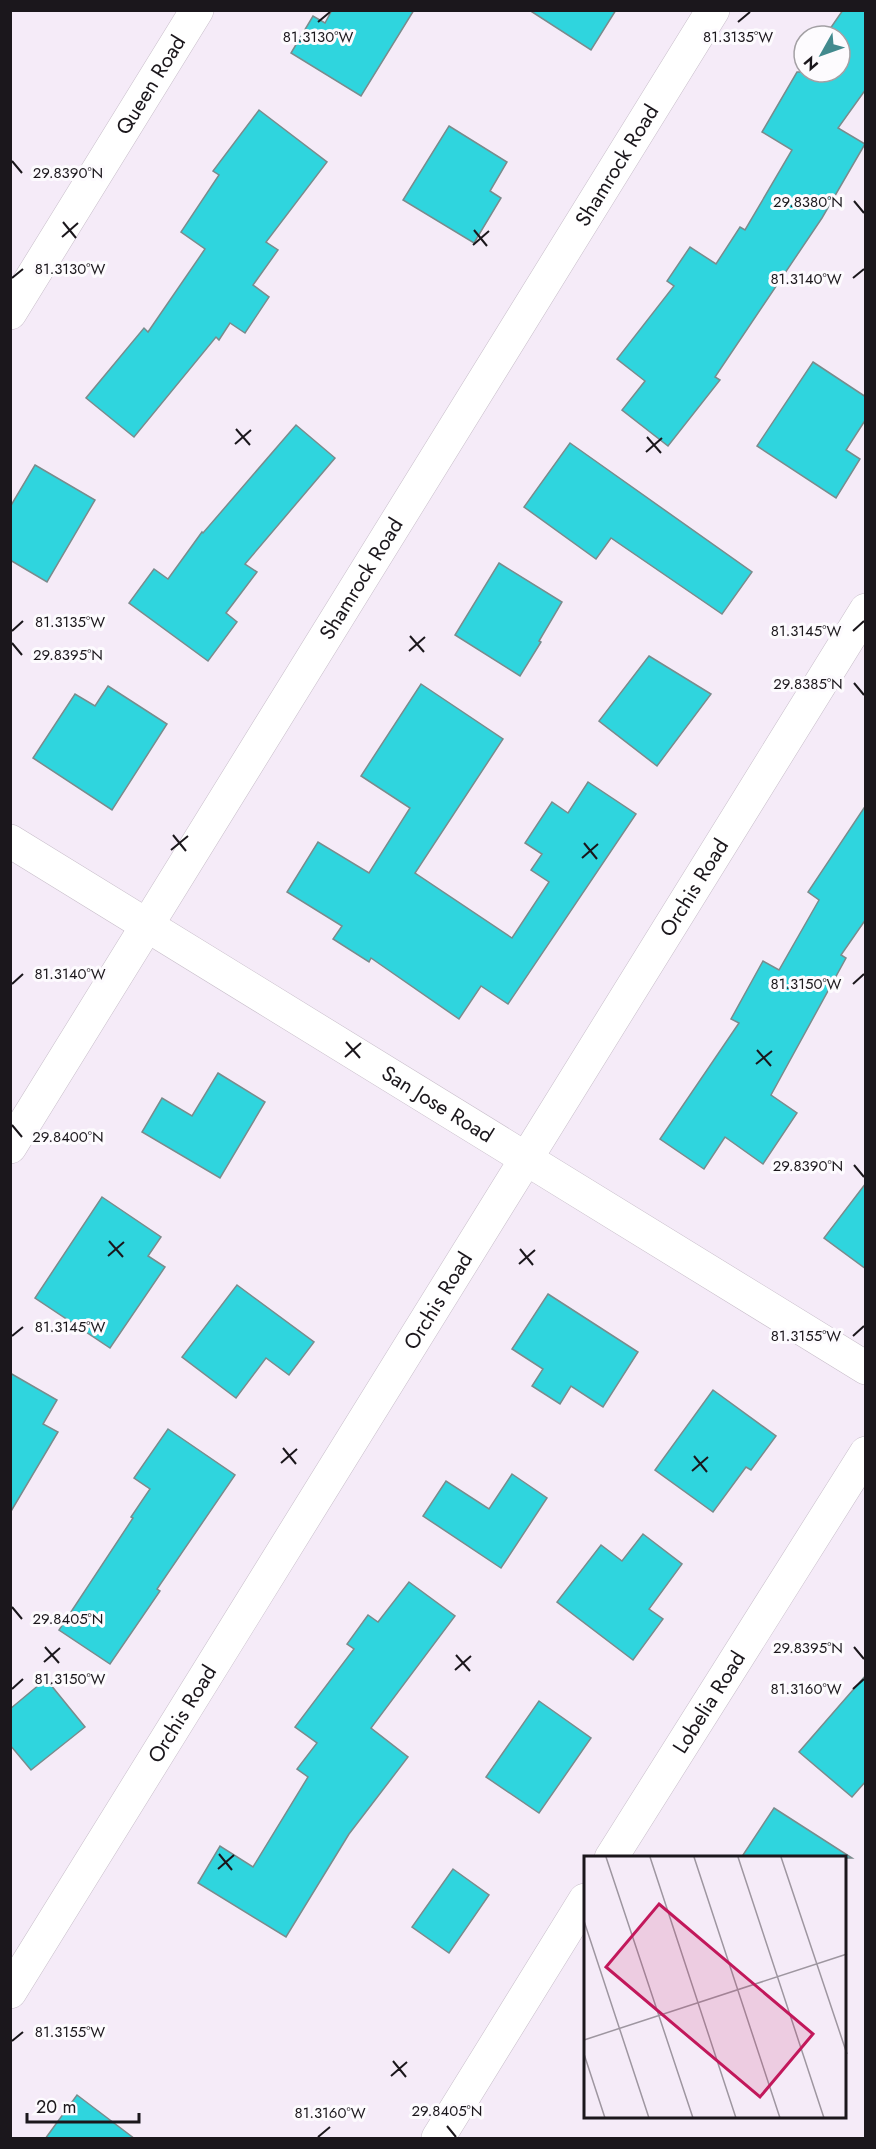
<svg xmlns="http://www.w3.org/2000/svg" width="876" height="2149" font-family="Jost,sans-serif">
  <rect width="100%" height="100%" fill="#f5ebf8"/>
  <!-- building -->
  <g fill="#2fd5de" stroke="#7a8b8c" stroke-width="1.5">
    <polygon points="332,10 414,10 361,96 291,53 313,16 325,23"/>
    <polygon points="529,10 616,10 591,50"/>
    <polygon points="843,10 866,10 866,89 838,128 865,144 822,218 715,377 720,380 668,446 622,410 645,381 617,359 674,286 667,281 690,247 716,264 740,227 745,230 792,150 762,132 797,72 801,72 804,67 804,72 840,72 840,36 825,36"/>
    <polygon points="259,110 327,162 266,242 278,250 253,285 269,297 245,333 230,323 219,340 216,337 134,437 86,398 144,328 148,332 205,249 181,232 219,175 213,171"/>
    <polygon points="449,126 507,162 490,191 501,198 474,243 403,200"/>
    <polygon points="813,362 866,397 866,419 846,450 860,459 836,498 757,446"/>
    <polygon points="296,425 335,458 245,564 257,572 226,613 237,622 208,661 129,603 154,569 168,579 202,532 203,533"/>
    <polygon points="570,443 752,572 722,614 611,538 596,559 524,507"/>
    <polygon points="35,465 95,500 47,582 10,560 10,507"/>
    <polygon points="499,563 562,602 539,641 541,642 520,676 455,635"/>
    <polygon points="649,656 711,694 657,766 599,721"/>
    <polygon points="421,684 503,739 415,873 512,938 549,882 531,870 542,854 525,843 552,802 568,813 588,782 636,814 508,1004 481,986 459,1019 371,958 369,962 333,939 342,926 287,892 318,842 369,873 410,808 361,776"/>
    <polygon points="108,686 167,724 112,810 33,758 75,694 95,706"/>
    <polygon points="866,805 866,919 841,955 846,958 771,1095 797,1113 763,1164 725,1137 704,1169 660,1139 739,1023 731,1019 763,961 779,970 819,900 808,892"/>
    <polygon points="218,1073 265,1102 220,1178 142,1132 162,1098 192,1116"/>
    <polygon points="866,1183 866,1269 824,1238"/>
    <polygon points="102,1197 161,1237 148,1256 165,1267 110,1348 35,1298"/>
    <polygon points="237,1285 314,1342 289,1375 266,1358 236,1398 182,1357"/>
    <polygon points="548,1294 638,1352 603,1407 571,1386 560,1404 532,1386 543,1369 512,1349"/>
    <polygon points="10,1373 57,1400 43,1424 58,1432 10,1513"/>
    <polygon points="713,1390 776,1436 751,1470 746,1467 713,1512 655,1470"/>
    <polygon points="168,1429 235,1475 157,1589 160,1591 110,1664 59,1630 133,1518 131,1517 150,1489 134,1478"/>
    <polygon points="512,1474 547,1498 501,1568 423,1516 446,1481 489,1509"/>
    <polygon points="643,1534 682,1564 649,1609 663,1619 633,1660 557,1602 601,1545 622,1561"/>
    <polygon points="409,1582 455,1616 371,1728 408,1757 349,1834 286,1937 198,1883 220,1846 253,1867 308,1777 297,1769 317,1743 295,1727 354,1649 347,1644 368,1615 378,1622"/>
    <polygon points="866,1675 866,1781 852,1797 799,1752"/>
    <polygon points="46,1679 85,1727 31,1770 10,1745 10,1709"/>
    <polygon points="539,1701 591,1738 539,1813 486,1777"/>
    <polygon points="774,1808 852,1858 741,1858"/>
    <polygon points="453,1869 489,1895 449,1953 412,1927"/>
    <polygon points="77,2095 135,2139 45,2139"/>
  </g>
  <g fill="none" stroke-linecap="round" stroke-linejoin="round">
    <defs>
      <g id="minor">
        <path id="s1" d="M10,313L197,10"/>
        <path id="s2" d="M10,841L866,1368"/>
        <path id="s3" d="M10,1147L713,10"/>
        <path id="s4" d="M611,1858L866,1453"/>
        <path id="s5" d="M10,1992L866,610"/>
        <polyline points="438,2138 585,1900"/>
      </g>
    </defs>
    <!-- minor casing -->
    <use href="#minor" stroke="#c8beca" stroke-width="34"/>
    <!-- minor -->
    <use href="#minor" stroke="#fff" stroke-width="33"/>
  </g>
  <!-- ticks -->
  <path fill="none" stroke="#1b171c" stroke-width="2" d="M318,22L330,12M738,22L750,12M12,161L22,173M854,201L864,213M63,222L76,238M474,230L487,246M62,237L78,223M473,245L489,231M12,278L23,269M853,278L864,269M236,429L250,445M647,437L661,453M235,444L251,430M646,452L662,438M12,631L23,621M853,631L864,621M410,636L424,652M12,643L22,655M409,651L425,637M854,683L864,695M173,835L186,851M584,843L597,859M171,850L188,836M582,858L598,844M12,984L23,974M853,984L864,974M346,1042L360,1058M757,1050L771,1066M345,1057L361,1043M756,1064L772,1051M12,1125L22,1137M854,1165L864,1177M109,1241L123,1257M520,1249L533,1265M108,1256L124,1242M519,1264L535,1250M12,1336L23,1327M853,1336L864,1326M283,1448L296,1464M694,1456L707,1472M281,1463L297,1449M692,1471L708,1457M12,1607L22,1619M45,1647L59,1663M854,1647L864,1659M456,1655L470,1671M44,1662L60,1648M455,1670L471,1656M12,1689L23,1679M853,1689L864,1679M219,1854L232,1870M218,1869L234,1855M12,2041L23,2032M393,2061L406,2077M391,2076L407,2062M447,2126L456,2137M318,2137L330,2127"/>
  <g text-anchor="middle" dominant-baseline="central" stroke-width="6" stroke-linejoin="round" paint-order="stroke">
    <!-- street labels -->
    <g font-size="21" fill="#1b171c" stroke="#fdfbfe">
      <text stroke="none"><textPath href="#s1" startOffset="268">Queen Road</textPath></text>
      <text stroke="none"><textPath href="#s3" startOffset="1154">Shamrock Road</textPath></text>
      <text stroke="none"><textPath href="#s3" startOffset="668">Shamrock Road</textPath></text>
      <text stroke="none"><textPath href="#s5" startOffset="1299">Orchis Road</textPath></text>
      <text stroke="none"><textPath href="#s2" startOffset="502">San Jose Road</textPath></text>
      <text stroke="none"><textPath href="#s5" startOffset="813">Orchis Road</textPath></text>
      <text stroke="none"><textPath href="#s4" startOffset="184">Lobelia Road</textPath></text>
      <text stroke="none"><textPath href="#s5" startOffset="327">Orchis Road</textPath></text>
    </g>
  </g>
  <!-- overview -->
  <g transform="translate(584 1856)">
    <rect width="262" height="262" fill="#f5ebf8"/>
    <path fill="none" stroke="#9e96a0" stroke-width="1.5" d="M22,1L109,262M66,1L152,262M110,1L196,262M154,1L240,262M197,1L263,198M0,65L65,262M0,184L263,98M0,198L21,262"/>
    <path fill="#c2185b" fill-opacity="0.15" stroke="#c2185b" stroke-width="3" d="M75,48L229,178L176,241L22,111Z"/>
    <rect width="262" height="262" fill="none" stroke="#1b171c" stroke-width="3"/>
  </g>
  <g font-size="15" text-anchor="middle" fill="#1b171c" stroke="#fdfbfe" stroke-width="6" stroke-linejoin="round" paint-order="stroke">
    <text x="318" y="42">81.3130°W</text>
    <text x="738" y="42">81.3135°W</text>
    <text x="68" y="178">29.8390°N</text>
    <text x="808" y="207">29.8380°N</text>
    <text x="70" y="274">81.3130°W</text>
    <text x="806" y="284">81.3140°W</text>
    <text x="70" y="627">81.3135°W</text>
    <text x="806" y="636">81.3145°W</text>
    <text x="68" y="660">29.8395°N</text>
    <text x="808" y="689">29.8385°N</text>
    <text x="70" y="979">81.3140°W</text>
    <text x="806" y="989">81.3150°W</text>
    <text x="68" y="1142">29.8400°N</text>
    <text x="808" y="1171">29.8390°N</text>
    <text x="70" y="1332">81.3145°W</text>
    <text x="806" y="1341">81.3155°W</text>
    <text x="68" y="1624">29.8405°N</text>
    <text x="808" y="1653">29.8395°N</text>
    <text x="70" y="1684">81.3150°W</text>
    <text x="806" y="1694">81.3160°W</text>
    <text x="70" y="2037">81.3155°W</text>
    <text x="447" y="2116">29.8405°N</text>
    <text x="330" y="2118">81.3160°W</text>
  </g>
  <!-- border -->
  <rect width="876" height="2149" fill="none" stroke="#1b171c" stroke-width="24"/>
  <!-- north arrow -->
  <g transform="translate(822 54) rotate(230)"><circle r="28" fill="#fdfbfe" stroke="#a3a0a4" stroke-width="1.5"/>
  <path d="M0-4.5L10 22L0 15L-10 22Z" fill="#428a8e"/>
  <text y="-9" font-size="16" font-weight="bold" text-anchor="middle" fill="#1b171c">N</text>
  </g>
  <!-- scale -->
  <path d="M27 2113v9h112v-9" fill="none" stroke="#1b171c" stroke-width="3"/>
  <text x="36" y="2113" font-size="18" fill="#1b171c" stroke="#fdfbfe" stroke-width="4.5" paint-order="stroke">20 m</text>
</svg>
